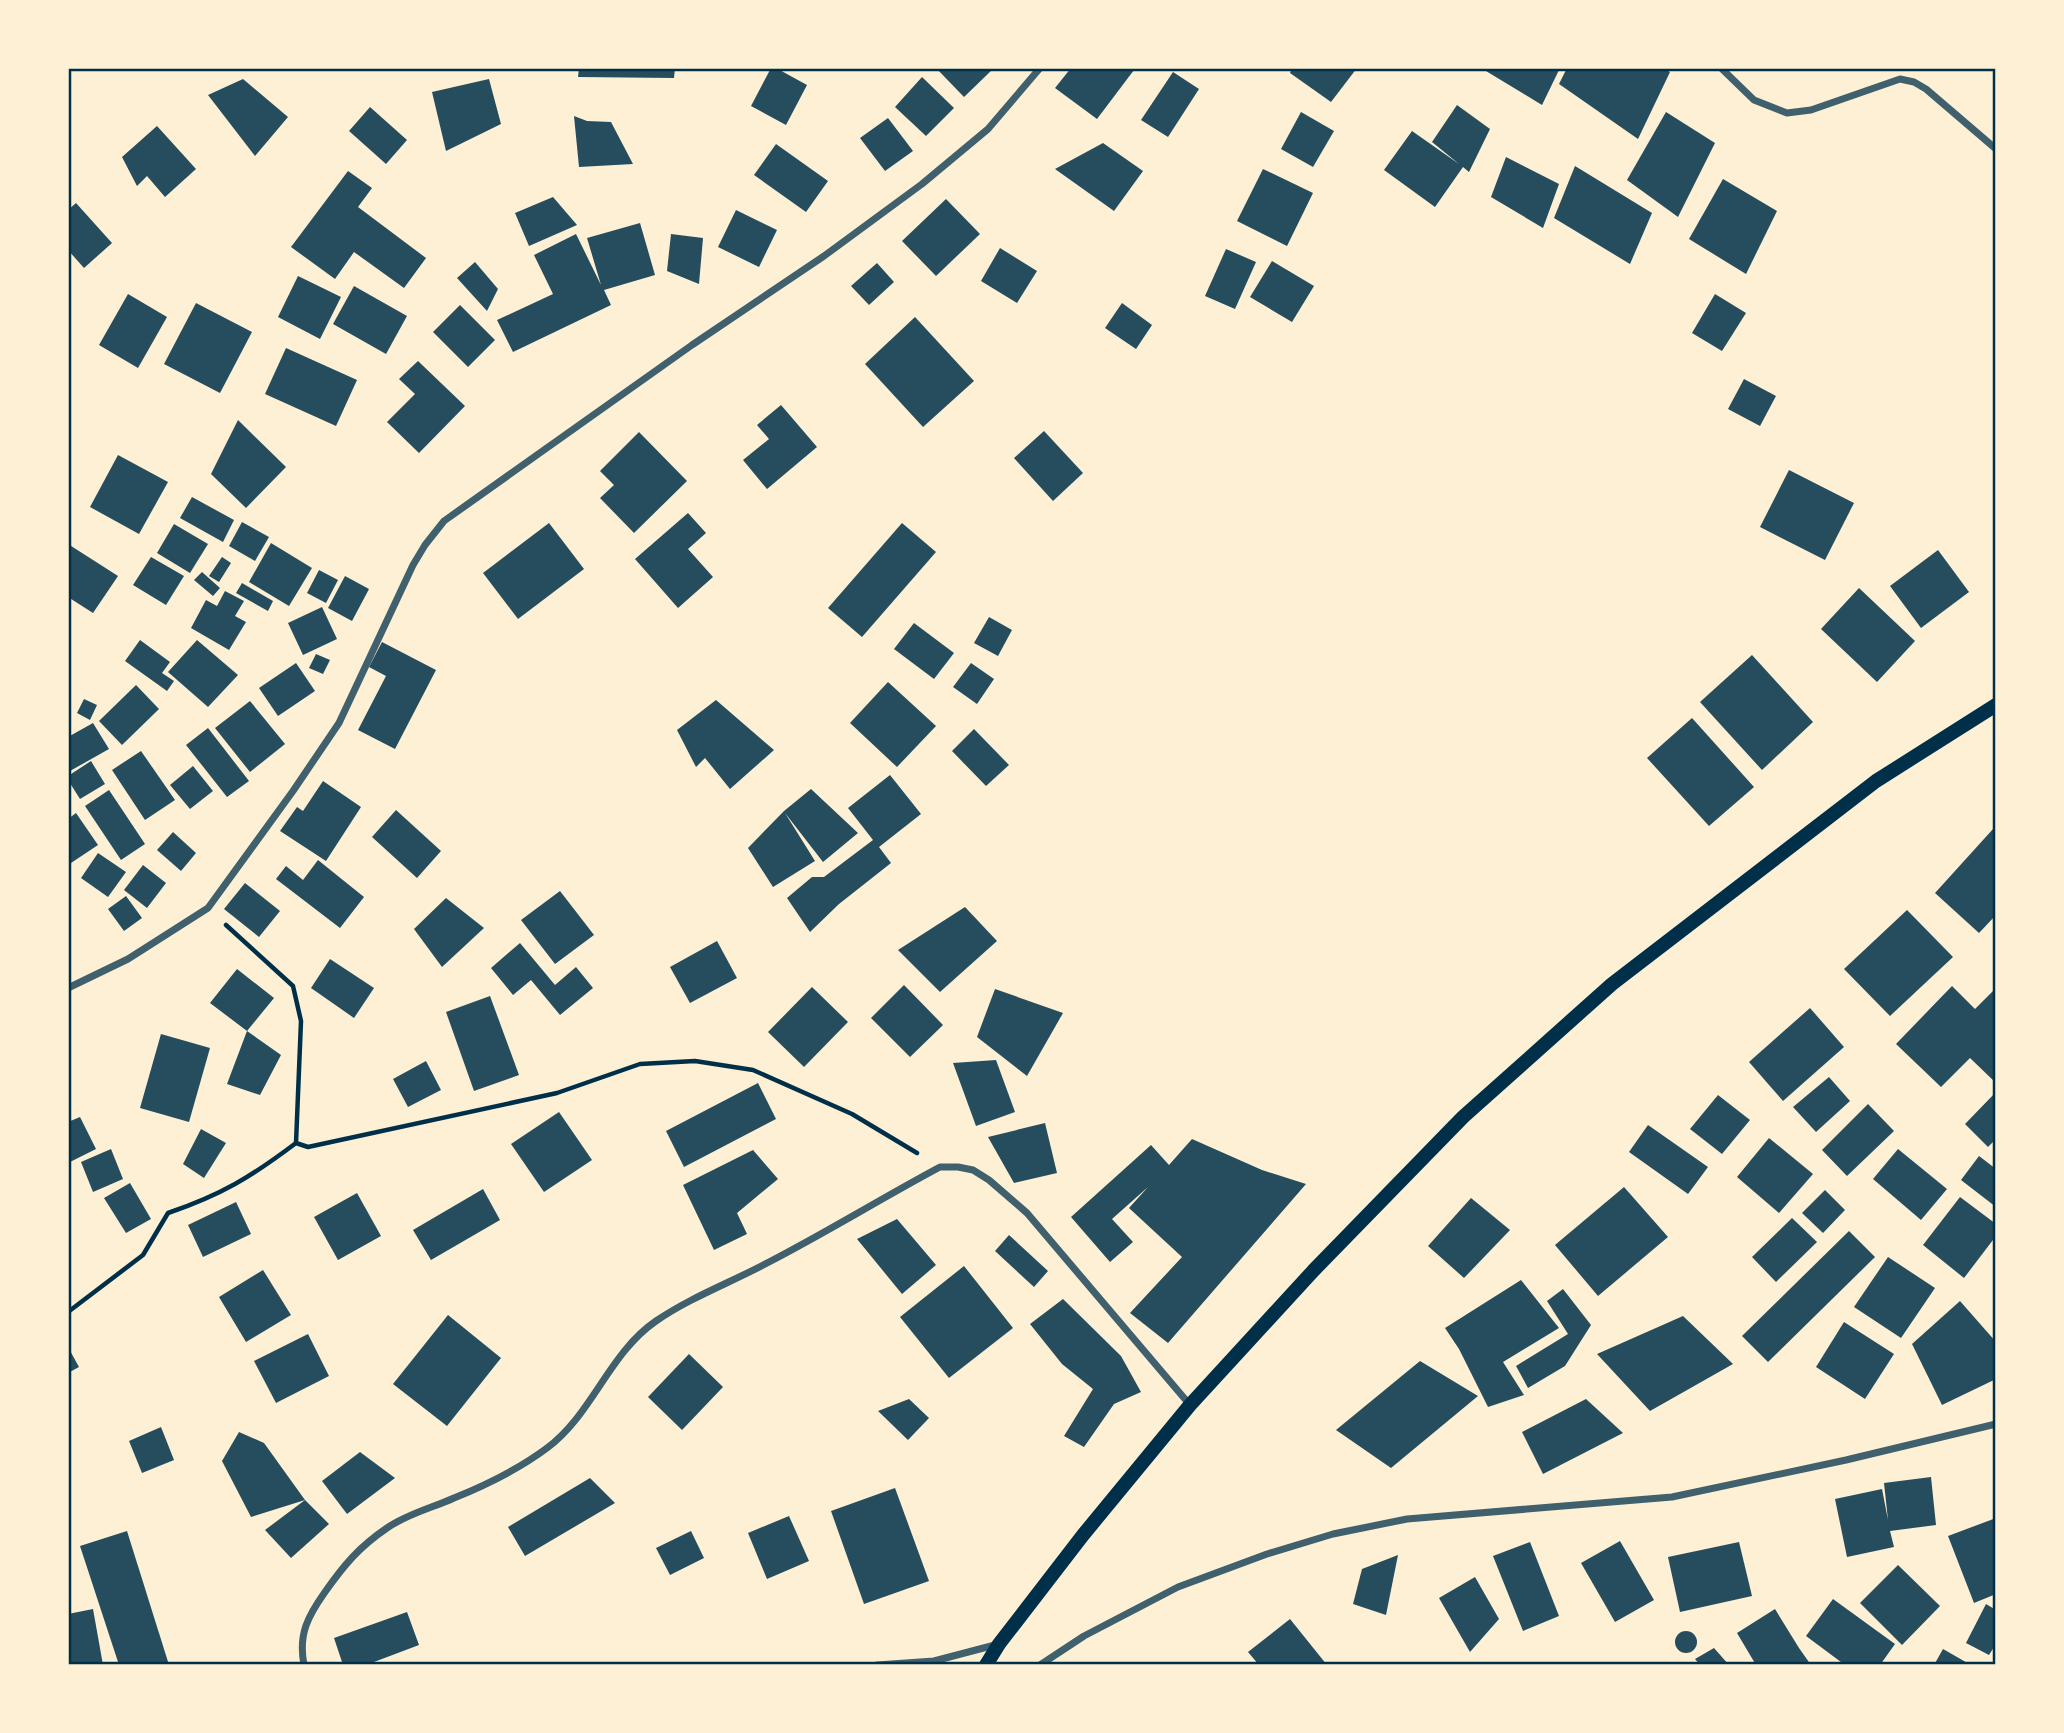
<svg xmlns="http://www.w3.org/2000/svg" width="2064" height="1733" font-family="'Playfair Display',serif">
  <rect width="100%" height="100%" fill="#fdf0d5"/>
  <!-- building -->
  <g fill="#264d5e">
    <polygon points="579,68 675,68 674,78 578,77"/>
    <polygon points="771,68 776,68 807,85 786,125 751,106"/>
    <polygon points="936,68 994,68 964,97"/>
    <polygon points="1071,68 1133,68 1134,70 1097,119 1055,88"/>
    <polygon points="1292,68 1357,68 1331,102 1290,73"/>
    <polygon points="1481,68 1560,68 1542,105"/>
    <polygon points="1567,68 1663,68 1670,72 1638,139 1559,84"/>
    <polygon points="1173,72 1199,89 1168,137 1141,120"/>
    <polygon points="922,77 954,108 926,136 895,107"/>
    <polygon points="243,79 288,117 255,156 208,95"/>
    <polygon points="489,79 501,124 446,151 432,92"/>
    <polygon points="1457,105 1490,129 1469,172 1463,167 1435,207 1384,170 1412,131 1459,164 1432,142"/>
    <polygon points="370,107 407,140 386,164 349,131"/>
    <polygon points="1301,112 1334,131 1313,167 1281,149"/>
    <polygon points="1666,112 1715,143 1678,217 1627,180"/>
    <polygon points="574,116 587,121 611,122 633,164 579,167"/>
    <polygon points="888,118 913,151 885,171 860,138"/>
    <polygon points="157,126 196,169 165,197 147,176 137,186 122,157"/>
    <polygon points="1103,143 1143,171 1114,211 1055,169"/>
    <polygon points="776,144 828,181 806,212 754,175"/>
    <polygon points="1506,157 1559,184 1543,228 1491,197"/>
    <polygon points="1575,166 1652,213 1630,264 1554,218"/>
    <polygon points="1263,169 1313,193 1287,246 1237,221"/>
    <polygon points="348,171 372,188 358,207 426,258 404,288 354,252 335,279 291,247"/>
    <polygon points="1723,179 1777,211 1746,274 1689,239"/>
    <polygon points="553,197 577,225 529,246 515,213"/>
    <polygon points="946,199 980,234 936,276 902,241"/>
    <polygon points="76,203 112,243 84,268 68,250 68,210"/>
    <polygon points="736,210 777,230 759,267 718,247"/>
    <polygon points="640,223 655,275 604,290 611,305 513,352 497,320 553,294 534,255 576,234 601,285 587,238"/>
    <polygon points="671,234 703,238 699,284 667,271"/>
    <polygon points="1000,248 1037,271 1017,303 981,281"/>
    <polygon points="1226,249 1256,262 1235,309 1205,296"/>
    <polygon points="1272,261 1314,286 1292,322 1250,297"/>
    <polygon points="475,262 498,289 487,311 457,278"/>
    <polygon points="877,263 894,282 869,305 851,286"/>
    <polygon points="298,276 341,297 320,339 278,317"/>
    <polygon points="354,286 407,316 386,354 333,324"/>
    <polygon points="128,294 167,317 138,368 99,345"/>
    <polygon points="1715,294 1746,313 1722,351 1692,333"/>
    <polygon points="196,303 252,332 220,393 164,364"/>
    <polygon points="1122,303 1152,325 1136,349 1105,328"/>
    <polygon points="460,305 495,340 468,367 433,332"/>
    <polygon points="915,317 974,381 923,427 865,364"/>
    <polygon points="286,348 357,380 336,426 265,394"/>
    <polygon points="418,361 465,406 419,453 387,422 415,394 399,379"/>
    <polygon points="1744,379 1776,396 1760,426 1728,409"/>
    <polygon points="781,405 817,447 767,489 743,460 769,439 757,425"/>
    <polygon points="238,420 286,467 246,508 211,474"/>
    <polygon points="1044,431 1083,473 1053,501 1014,458"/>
    <polygon points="639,432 687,481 634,533 600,498 614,485 600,471"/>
    <polygon points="118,455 168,482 139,534 90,507"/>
    <polygon points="1789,470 1854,503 1825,560 1760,527"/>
    <polygon points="192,497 234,520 223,542 180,518"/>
    <polygon points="688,513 706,533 688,549 713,577 678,608 635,559"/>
    <polygon points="242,522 269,537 255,561 229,546"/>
    <polygon points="549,523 584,569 518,619 483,573"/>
    <polygon points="902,523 936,552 862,637 828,608"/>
    <polygon points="174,524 208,544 190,573 157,553"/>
    <polygon points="271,543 312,568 289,606 249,582"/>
    <polygon points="68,544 118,576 93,613 68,597"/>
    <polygon points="1938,550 1969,592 1921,628 1890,586"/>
    <polygon points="151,557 184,576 166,605 133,585"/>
    <polygon points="222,557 231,563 219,582 209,576"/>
    <polygon points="319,570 338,580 326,603 307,593"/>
    <polygon points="202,572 220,588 213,596 194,580"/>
    <polygon points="345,576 369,589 352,621 328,608"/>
    <polygon points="242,583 273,601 268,611 236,593"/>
    <polygon points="1859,588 1915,641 1877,682 1821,629"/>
    <polygon points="225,591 244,601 235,616 246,622 229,650 191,628 206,600 217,606"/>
    <polygon points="322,607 337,639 303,655 288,623"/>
    <polygon points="989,617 1012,630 998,656 974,643"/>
    <polygon points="914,623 954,653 934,679 894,649"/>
    <polygon points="140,640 170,662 162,673 174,681 167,691 125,661"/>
    <polygon points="197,640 238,675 208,707 168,672"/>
    <polygon points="382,642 436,670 395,749 358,730 386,676 369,667"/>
    <polygon points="316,654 330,660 323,674 309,668"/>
    <polygon points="1752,655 1813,722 1762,770 1700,702"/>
    <polygon points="296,663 315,691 278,716 259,688"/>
    <polygon points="971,663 994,679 977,704 953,687"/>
    <polygon points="888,682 936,726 897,767 850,723"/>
    <polygon points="136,685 159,709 122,745 99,721"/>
    <polygon points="84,699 97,705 90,720 77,713"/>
    <polygon points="716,700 774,750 730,789 705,758 696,767 677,730"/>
    <polygon points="250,701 285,744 250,772 215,728"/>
    <polygon points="1692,718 1754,787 1709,826 1647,758"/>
    <polygon points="93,723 109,749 70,771 68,737"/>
    <polygon points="208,728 249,781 227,797 186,745"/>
    <polygon points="974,729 1009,765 986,786 952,751"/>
    <polygon points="141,751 175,800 145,820 112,770"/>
    <polygon points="91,761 105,784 80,799 68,780 68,776"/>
    <polygon points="193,766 213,791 190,809 170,785"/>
    <polygon points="890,775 921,814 879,847 891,863 839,904 810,932 787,898 812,877 824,877 873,840 848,808"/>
    <polygon points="323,781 361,807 326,861 280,831 297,807 303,811"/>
    <polygon points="811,789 858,833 823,862 785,813 815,861 773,887 748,848 784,811"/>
    <polygon points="109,790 145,844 121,860 85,806"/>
    <polygon points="396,810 441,851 417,878 372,837"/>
    <polygon points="76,813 98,845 68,865 68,819"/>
    <polygon points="1993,829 1996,832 1996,915 1979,933 1935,893"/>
    <polygon points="173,832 196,853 181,871 157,850"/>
    <polygon points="98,853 126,872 108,897 81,878"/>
    <polygon points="318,860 364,897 340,928 276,879 286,866 303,880"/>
    <polygon points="143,865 166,883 147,908 124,890"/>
    <polygon points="245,883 280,911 259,937 224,909"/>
    <polygon points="560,891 594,935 555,964 521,920"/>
    <polygon points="126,896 142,918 124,931 108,909"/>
    <polygon points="446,898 484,928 442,967 414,929"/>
    <polygon points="965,907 997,941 940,992 898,950"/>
    <polygon points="1907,910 1953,957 1890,1016 1844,969"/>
    <polygon points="717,941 737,978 690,1003 670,967"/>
    <polygon points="520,943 555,985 576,967 593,988 560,1015 531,980 513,995 491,968"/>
    <polygon points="330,959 374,988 354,1018 311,988"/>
    <polygon points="237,969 274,998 247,1031 281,1055 260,1095 227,1084 247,1031 210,1003"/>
    <polygon points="904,985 943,1025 910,1057 871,1018"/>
    <polygon points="1952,986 1975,1009 1996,988 1996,1083 1970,1058 1941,1087 1896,1044"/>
    <polygon points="812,987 848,1022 804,1067 768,1032"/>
    <polygon points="995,989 1063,1013 1027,1076 977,1037"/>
    <polygon points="490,996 519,1075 474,1091 446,1012"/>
    <polygon points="1810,1008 1844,1047 1783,1101 1749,1062"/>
    <polygon points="161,1034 210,1048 189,1122 140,1108"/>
    <polygon points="996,1060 1015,1112 976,1126 953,1063"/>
    <polygon points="426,1061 441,1090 408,1107 393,1079"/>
    <polygon points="1829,1077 1850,1101 1816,1132 1793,1107"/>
    <polygon points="758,1083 776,1119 684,1167 666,1131"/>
    <polygon points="1996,1092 1996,1139 1988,1147 1965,1124"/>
    <polygon points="1718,1095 1750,1120 1722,1154 1690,1129"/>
    <polygon points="1868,1104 1894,1131 1847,1176 1822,1150"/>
    <polygon points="559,1112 592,1160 544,1192 511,1144"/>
    <polygon points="80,1117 96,1149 68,1163 68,1122"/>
    <polygon points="1045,1123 1057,1173 1014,1183 988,1137"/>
    <polygon points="1648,1125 1708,1167 1688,1194 1629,1152"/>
    <polygon points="201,1129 226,1143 204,1178 183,1164"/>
    <polygon points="1769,1138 1813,1174 1779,1213 1737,1177"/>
    <polygon points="1192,1139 1262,1170 1306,1184 1168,1343 1130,1313 1182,1257 1129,1208 1148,1187 1112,1219 1133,1242 1110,1262 1071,1217 1151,1145 1169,1165"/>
    <polygon points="111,1149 123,1179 93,1192 81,1162"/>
    <polygon points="1898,1149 1947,1189 1921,1220 1873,1179"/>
    <polygon points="753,1150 778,1179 737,1213 747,1234 714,1250 683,1185"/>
    <polygon points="1979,1156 1996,1169 1996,1207 1961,1180"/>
    <polygon points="130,1183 151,1219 126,1233 104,1198"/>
    <polygon points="1624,1187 1668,1237 1598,1296 1555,1245"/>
    <polygon points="483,1189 500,1220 431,1260 413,1230"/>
    <polygon points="1825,1190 1845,1210 1823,1233 1802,1213"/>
    <polygon points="357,1193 381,1236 338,1260 314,1217"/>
    <polygon points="1960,1197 1996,1224 1996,1236 1964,1278 1923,1245"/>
    <polygon points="1471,1198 1510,1230 1464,1278 1428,1246"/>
    <polygon points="236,1202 251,1234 203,1257 188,1225"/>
    <polygon points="1792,1218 1817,1242 1776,1282 1752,1257"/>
    <polygon points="897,1219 936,1265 902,1294 857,1239"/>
    <polygon points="1849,1231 1875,1257 1768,1362 1742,1336"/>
    <polygon points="1009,1235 1048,1271 1034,1287 995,1251"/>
    <polygon points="1888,1257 1935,1288 1901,1338 1854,1307"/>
    <polygon points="964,1266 1013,1328 949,1378 900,1317"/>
    <polygon points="263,1270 291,1315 246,1342 219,1297"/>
    <polygon points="1521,1280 1559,1328 1503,1362 1524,1395 1488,1407 1459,1349 1445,1328"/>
    <polygon points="1563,1289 1591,1325 1565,1366 1528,1388 1516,1366 1568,1334 1547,1301"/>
    <polygon points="1063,1299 1121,1356 1141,1392 1114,1404 1084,1447 1064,1436 1093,1389 1062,1364 1030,1324"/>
    <polygon points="1960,1301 1996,1342 1996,1379 1942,1405 1912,1344"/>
    <polygon points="448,1315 501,1358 447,1426 393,1384"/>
    <polygon points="1683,1316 1733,1364 1650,1411 1597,1354"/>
    <polygon points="1844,1322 1894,1354 1865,1399 1816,1367"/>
    <polygon points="308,1334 329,1376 276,1403 254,1361"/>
    <polygon points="68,1347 79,1367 68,1373"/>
    <polygon points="689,1354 723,1387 682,1430 648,1397"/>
    <polygon points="1420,1361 1478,1396 1391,1468 1336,1430"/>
    <polygon points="909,1399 929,1418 908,1440 878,1411"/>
    <polygon points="1586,1399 1623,1433 1543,1474 1522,1432"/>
    <polygon points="161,1427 174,1460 142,1473 129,1441"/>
    <polygon points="239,1432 264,1443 305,1500 251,1517 222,1461"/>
    <polygon points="360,1452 395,1478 347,1514 322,1481"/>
    <polygon points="1931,1477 1936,1525 1890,1531 1894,1547 1847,1557 1835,1499 1882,1489 1888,1520 1884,1483"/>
    <polygon points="590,1478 615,1503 525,1556 508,1527"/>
    <polygon points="895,1488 929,1581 864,1604 831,1511"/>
    <polygon points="305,1500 329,1524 291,1558 265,1530"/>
    <polygon points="789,1516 809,1561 767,1579 748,1533"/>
    <polygon points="1996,1518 1996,1594 1974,1603 1948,1536"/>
    <polygon points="127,1531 169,1665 119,1665 80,1546"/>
    <polygon points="691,1531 704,1558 670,1575 656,1548"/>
    <polygon points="1620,1541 1654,1600 1615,1622 1581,1563"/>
    <polygon points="1530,1542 1559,1616 1523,1631 1493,1556"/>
    <polygon points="1739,1542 1752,1596 1680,1612 1668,1557"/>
    <polygon points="1398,1555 1386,1615 1353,1604 1362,1569"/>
    <polygon points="1898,1565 1940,1606 1902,1645 1860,1603"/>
    <polygon points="1475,1577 1499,1619 1470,1652 1439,1598"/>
    <polygon points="1833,1599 1895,1644 1880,1665 1845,1665 1806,1636"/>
    <polygon points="1986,1604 1996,1610 1996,1644 1989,1655 1966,1643"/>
    <polygon points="93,1609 103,1665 68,1665 68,1614"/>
    <polygon points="1775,1609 1799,1648 1811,1665 1756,1665 1737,1633"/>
    <polygon points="407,1612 419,1645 366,1665 343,1665 334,1638"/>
    <polygon points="1290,1619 1327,1665 1259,1665 1248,1652"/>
    <circle cx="1686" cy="1642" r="11"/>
    <polygon points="1714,1648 1729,1665 1700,1665 1695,1659"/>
    <polygon points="1943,1649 1971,1665 1934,1665"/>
  </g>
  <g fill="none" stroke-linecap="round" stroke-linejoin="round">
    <!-- path -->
    <g stroke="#003049" stroke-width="4.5">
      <polyline points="226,925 293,986 301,1021 296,1143 308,1147 557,1093 640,1064 695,1061 753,1070 852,1114 917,1153"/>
      <path d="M68,1312L143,1255L168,1213C221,1195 251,1177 296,1143"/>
    </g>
    <!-- minor -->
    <g stroke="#3f606c" stroke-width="7">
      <polyline points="1721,68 1754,100 1787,113 1811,110 1900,79 1914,82 1926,89 1996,149"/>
      <polyline points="68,988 128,959 208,908 293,791 339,723 413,565 425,545 444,521 692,345 824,256 922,184 988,129 1040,68"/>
      <path d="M304,1665C298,1634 308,1616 325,1592C344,1565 359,1547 387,1528C407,1514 432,1508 454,1498C486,1485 519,1469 547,1448C592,1415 609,1353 656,1321C691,1297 732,1282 769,1262C827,1232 882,1198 940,1167H958L973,1170L989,1180L1027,1213L1190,1405"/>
      <polyline points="877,1665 934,1661 995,1645"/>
      <polyline points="1040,1665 1084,1636 1178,1587 1267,1554 1333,1534 1407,1519 1672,1497 1846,1460 1996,1424"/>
    </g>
    <!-- secondary -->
    <polyline stroke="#003049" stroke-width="14" points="986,1665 999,1644 1083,1535 1190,1405 1313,1271 1463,1117 1612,984 1876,781 1996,705"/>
  </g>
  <!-- border -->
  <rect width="2064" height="1733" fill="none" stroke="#fdf0d5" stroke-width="140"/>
  <rect x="70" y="70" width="1924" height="1593" fill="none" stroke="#003049" stroke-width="2.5"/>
</svg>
